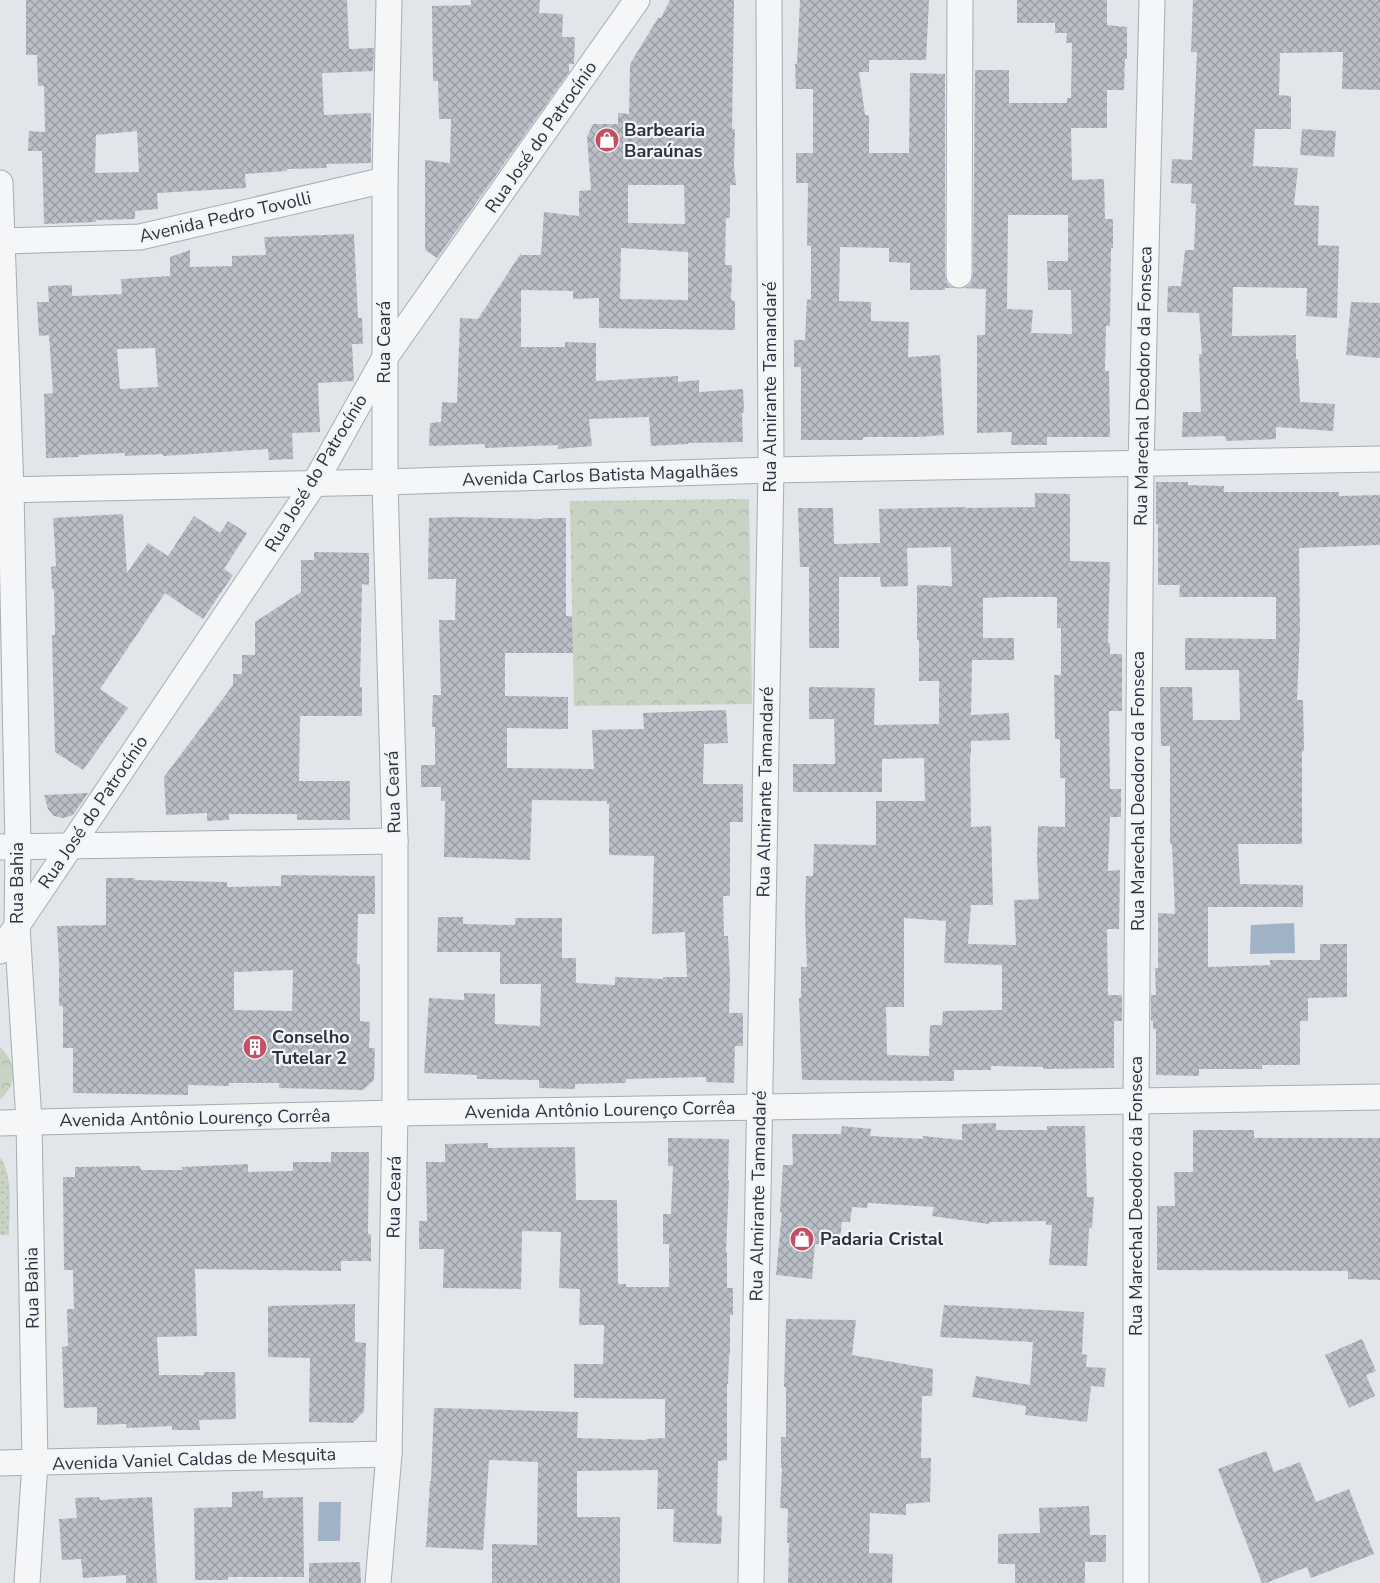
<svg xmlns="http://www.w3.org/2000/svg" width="1380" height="1583" font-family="'Nunito Sans',sans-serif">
  <defs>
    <pattern id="grass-dots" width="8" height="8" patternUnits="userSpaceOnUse" patternTransform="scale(1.25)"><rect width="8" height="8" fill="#c8d3c4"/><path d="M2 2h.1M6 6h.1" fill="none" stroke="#acb6a9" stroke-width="1.8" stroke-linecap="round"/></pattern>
    <pattern id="forest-crowns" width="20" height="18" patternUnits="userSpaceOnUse" patternTransform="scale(1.25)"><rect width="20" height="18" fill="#c8d3c4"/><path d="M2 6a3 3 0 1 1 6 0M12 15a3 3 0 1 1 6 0" fill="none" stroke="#acb6a9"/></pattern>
    <pattern id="building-cross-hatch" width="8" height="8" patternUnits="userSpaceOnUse" patternTransform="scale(1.25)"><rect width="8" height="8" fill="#babec6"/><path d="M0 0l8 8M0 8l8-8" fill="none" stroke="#979ba2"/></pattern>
  </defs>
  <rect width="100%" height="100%" fill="#e2e5e9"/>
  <!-- grass -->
  <path fill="url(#grass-dots)" d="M0,1157C14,1176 9,1212 9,1235H0Z"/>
  <!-- forest -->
  <g fill="url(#forest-crowns)">
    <polygon points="749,499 752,704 574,706 570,501"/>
    <path d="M0,1047C18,1065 18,1082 0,1100Z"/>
  </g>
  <!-- water -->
  <g fill="#a0b3c6">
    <polygon points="1294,923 1295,953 1250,954 1251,925"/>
    <polygon points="319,1502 341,1502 340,1541 318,1541"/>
  </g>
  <!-- building -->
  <g fill="url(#building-cross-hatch)" fill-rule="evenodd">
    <path d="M26,0H347L349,49L374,48L373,71L322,73L324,115L371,113V163L326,164L327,168L287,169V171L245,174L246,188L157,193L158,209L135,211V219L96,220V222L44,224L42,151H28L29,131L45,132L44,86H38L37,55H26ZM137,131L139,172L95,173L96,135Z"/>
    <polygon points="471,0 540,0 539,13 563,14 562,37 575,37 574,64 569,64 569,72 437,258 425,250 425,160 450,163 451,119 439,119 438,81 433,81 432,6 471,5"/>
    <path d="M670,0H734L732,129H735L734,166L736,185H730V218H726L725,265H732L731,300L735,301V330L599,328V298L573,299V291L521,290V347H565V342L596,343V381L678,376V382L699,380V392L743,389L744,412L742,413L743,442L688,443V444L651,446L649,417L589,419L592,446L558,449V445L485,448V444L429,446L430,423L441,422L442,402L457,403L460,318L478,319L521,253V255H541L544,212L579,216V191L591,190L587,137L593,124H618V113L629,114L630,64L658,18H661ZM628,185H684L685,224L628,223ZM621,248L688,252V300L620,299Z"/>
    <polygon points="800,0 929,0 926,60 869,60 869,72 859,72 865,115 869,115 869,153 909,153 910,73 945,74 945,275 947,283 951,287 955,288 945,288 945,290 910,290 910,263 889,262 889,248 840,247 839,301 871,302 871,321 909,322 908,357 940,355 944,435 918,437 863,437 863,440 801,440 801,367 794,367 794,340 805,340 807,299 811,300 811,246 807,246 808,183 796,183 796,153 813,153 813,89 796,89 795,64 797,64"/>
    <path d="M1017,0H1107V25L1127,27V59H1125L1124,90H1107V128H1071L1072,180L1104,179L1105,219H1113V248H1111L1110,326H1106L1105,371H1109L1110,437H1047V445H1011L1012,432L977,433V335H985L986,289L962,288L967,287L971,283L973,275L975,70H1009V103H1067V98H1071L1072,43H1066L1067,33H1055V23H1017ZM1008,215H1068V261H1047L1048,290H1071L1072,334L1031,333L1033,310L1007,309Z"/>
    <polygon points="1193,0 1380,0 1380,90 1342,89 1343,52 1280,53 1279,95 1291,96 1291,129 1255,129 1253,166 1298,168 1294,205 1319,206 1318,245 1339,246 1337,318 1306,316 1307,288 1233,287 1232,336 1296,335 1296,359 1298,359 1300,402 1335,404 1333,431 1276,427 1276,439 1226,441 1225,436 1182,437 1183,412 1201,412 1199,354 1202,354 1199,313 1167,312 1168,286 1181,286 1185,250 1194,250 1196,204 1191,203 1192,184 1171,183 1172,159 1192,160 1197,52 1191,52"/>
    <polygon points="1302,129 1336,131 1334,157 1300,155"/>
    <path d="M354,234L358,318H362L363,344H352L354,381L318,383L320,432L292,433L293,459L269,460L268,449L163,456V454L125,456V453L79,455V457L46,458L44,394L53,393L49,335L39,336L37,302H49L48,286L72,285V296L122,294L121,279L170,276V257L190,250V267L232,266V256L266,255L264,237ZM155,348L158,387L120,389L117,349Z"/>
    <polygon points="1351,302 1380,303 1380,358 1346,355"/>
    <polygon points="1156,482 1188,482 1188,485 1224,486 1224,492 1339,492 1339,496 1380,495 1380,545 1299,548 1300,630 1297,700 1303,700 1304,751 1302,751 1302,844 1238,844 1240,884 1303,885 1303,907 1208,907 1208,967 1270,965 1270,960 1320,960 1320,944 1347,944 1347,997 1308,998 1308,1021 1300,1021 1300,1065 1262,1065 1262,1069 1199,1069 1199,1076 1156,1075 1156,1029 1153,1029 1153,1021 1151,1021 1151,995 1156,995 1155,968 1158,968 1158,913 1175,914 1172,844 1170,844 1170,746 1161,746 1160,687 1192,687 1193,720 1240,720 1239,670 1185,670 1185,638 1276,639 1276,597 1179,597 1180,585 1158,585 1158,524 1156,524"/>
    <path d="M1035,493L1070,494V561L1110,562L1108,643H1110V654H1122V711H1109L1110,789H1121V817H1110L1108,871L1120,870L1119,929H1107L1108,995H1122V1021H1114V1068L1043,1069V1067L991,1066V1070H954V1081L802,1080L799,998H801V967H807L805,917L806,876H813L814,844L876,845V801H925L924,758L882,759V792H793V764H835L834,719H809V687L875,688L874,725L939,724V681H919V640H917V585L952,586L951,547L907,548L908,586L881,587L880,577H839V648H809V567H800L798,508H833L834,544L880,543L879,509L966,507V508L1035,507ZM1006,597H1057V628H1061V675H1054L1055,739H1060V778H1065V827L1038,826L1037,857L1039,899L1014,900L1016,945L968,944L971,905H993L991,826L971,827L970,755H971V741L1010,740L1009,713L971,715L972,660H1014V638H983V598ZM904,918L946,921L944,963L1002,965V1010L943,1011L942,1025H930L929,1056L887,1055L886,1007H904Z"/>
    <polygon points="123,514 127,573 148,543 168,556 194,516 220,533 228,521 247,533 224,569 233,575 203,619 165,593 142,627 100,689 128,708 83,770 55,752 52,635 55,635 54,589 52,589 51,567 56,566 53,518"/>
    <polygon points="457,517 542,519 542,518 566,518 566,616 572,616 573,653 505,653 505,696 568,697 568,729 507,728 507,768 594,769 592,730 644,729 643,713 726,710 728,743 704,744 703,784 743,784 743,822 730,822 730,896 723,896 724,936 728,936 730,978 729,1013 743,1013 743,1046 735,1046 734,1083 706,1082 706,1077 626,1079 626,1083 575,1084 575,1089 539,1088 539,1080 477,1079 477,1075 424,1073 429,998 464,1000 464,993 495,994 495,1024 540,1026 541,984 500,984 500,952 437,952 438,917 463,917 463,924 515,925 515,918 562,918 562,958 576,958 576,983 615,985 615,977 663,979 663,977 687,977 685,932 652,934 654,856 609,855 609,804 607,804 607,801 532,800 530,860 444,857 445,801 441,801 441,787 421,787 421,765 435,765 435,727 432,727 433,695 441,695 439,620 455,620 456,579 428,579 429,518"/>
    <polygon points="314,552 369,553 369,585 362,584 360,687 362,687 362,716 300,716 299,781 350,781 350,820 297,820 297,814 229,814 229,820 207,821 207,813 166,815 164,777 233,685 233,674 242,674 242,655 255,655 255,622 301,592 301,560 314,560"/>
    <polygon points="88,793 73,815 63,818 54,816 48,809 44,795"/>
    <path d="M281,875L375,876V914H358L357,964H360V1021L370,1022L369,1048H375L374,1080L363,1090L279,1088V1083H229V1086L188,1085V1095L73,1093V1048H63V1006H59V963L57,926L106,925V878H135V880L227,882V887L281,886ZM293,970L292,1011L234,1010V972Z"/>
    <polygon points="996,1123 996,1130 1047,1130 1047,1126 1085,1126 1087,1197 1094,1197 1092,1228 1089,1228 1087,1266 1049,1265 1052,1225 1046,1225 1046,1221 990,1222 989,1224 932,1216 934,1207 868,1203 867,1208 852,1207 850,1222 842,1222 840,1238 825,1237 825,1245 815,1244 812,1279 776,1275 782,1212 780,1212 783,1165 793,1165 792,1134 841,1134 842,1126 871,1129 870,1136 923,1139 923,1136 962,1140 962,1124"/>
    <polygon points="1193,1130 1254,1130 1254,1138 1380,1138 1380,1280 1348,1279 1348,1271 1157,1270 1157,1206 1175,1206 1174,1172 1193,1172"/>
    <polygon points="668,1138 729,1139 728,1180 729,1180 726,1252 727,1252 727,1288 733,1288 733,1315 730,1315 730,1355 729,1355 728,1384 727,1384 727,1460 718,1461 717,1515 722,1516 721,1544 673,1542 674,1509 657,1509 658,1470 577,1471 577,1517 620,1517 620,1583 492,1583 492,1544 537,1545 538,1462 489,1460 483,1550 426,1547 430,1481 431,1481 434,1408 578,1412 577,1438 646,1440 646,1439 665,1438 665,1399 574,1398 574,1364 603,1364 604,1325 579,1325 580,1289 559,1288 561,1232 522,1231 521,1289 443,1288 444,1249 419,1249 419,1221 427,1221 426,1162 445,1162 445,1144 488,1143 488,1148 575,1147 576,1200 617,1200 618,1284 626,1284 626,1287 669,1287 669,1244 663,1244 663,1214 671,1214 673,1166 668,1166"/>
    <polygon points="331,1152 369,1152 368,1234 371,1234 371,1261 341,1261 341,1271 195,1269 197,1336 157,1337 159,1375 204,1375 204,1372 235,1372 236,1419 199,1420 200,1430 172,1430 172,1426 127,1428 126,1424 97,1425 97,1407 64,1408 62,1347 68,1346 67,1309 74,1309 73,1270 64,1270 63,1177 75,1177 75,1167 140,1166 141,1170 182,1170 182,1167 248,1164 248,1172 293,1171 293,1162 331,1162"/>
    <polygon points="355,1304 355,1342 366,1343 364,1411 353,1423 309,1422 310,1358 268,1357 268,1306"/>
    <polygon points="944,1305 1084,1312 1082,1354 1087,1355 1086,1367 1106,1368 1104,1387 1091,1386 1087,1422 1025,1415 1026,1406 972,1397 976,1376 1030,1385 1033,1342 940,1337"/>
    <polygon points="786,1319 856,1320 852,1355 933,1369 932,1396 922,1396 921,1458 931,1458 930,1502 906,1504 906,1515 870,1513 869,1553 893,1554 892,1583 788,1583 789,1543 787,1543 788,1509 780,1508 782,1468 781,1468 781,1437 786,1437 786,1387 784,1387"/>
    <polygon points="1362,1339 1376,1371 1366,1375 1375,1396 1349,1408 1325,1355"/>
    <polygon points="1266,1451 1274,1472 1300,1462 1316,1502 1349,1489 1374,1554 1311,1578 1307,1567 1266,1583 1262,1583 1218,1469"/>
    <polygon points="263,1491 263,1498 303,1497 304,1577 228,1577 228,1580 195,1580 194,1508 232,1507 232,1492"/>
    <polygon points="99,1497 100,1500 152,1497 157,1583 126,1583 126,1575 83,1578 81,1559 62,1560 59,1519 77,1518 75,1498"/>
    <polygon points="1089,1506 1090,1535 1106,1535 1106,1562 1085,1562 1085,1583 1015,1583 1015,1564 998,1564 998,1534 1040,1533 1039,1508"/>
    <polygon points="360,1562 361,1583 309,1583 309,1563"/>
  </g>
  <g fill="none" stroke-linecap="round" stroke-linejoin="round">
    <defs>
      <g id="minor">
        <polyline points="0,183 11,490 18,847 17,926 29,1122 35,1463 27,1583"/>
        <polyline points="3,241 140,237 385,180"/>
        <polyline points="959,275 960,0"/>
        <polyline points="0,490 385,482 771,470 1380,459"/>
        <polyline points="0,847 395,841"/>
        <polyline points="0,951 314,484 384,359 637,0"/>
        <polyline points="0,1123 395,1113 1380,1097"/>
        <polyline points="0,1463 389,1454"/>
        <polyline points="378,1583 389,1454 395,1113 395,841 385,482 385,180 389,0"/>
        <polyline points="751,1583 771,470 769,0"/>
        <polyline points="1136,1583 1136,1101 1141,464 1152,0"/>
      </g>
    </defs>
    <!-- minor casing -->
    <use href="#minor" stroke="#a7acb3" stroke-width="27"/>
    <!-- minor -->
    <use href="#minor" stroke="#f5f6f8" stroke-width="25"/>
  </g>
  <!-- icons -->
  <defs>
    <symbol id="shop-disc" viewBox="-11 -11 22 22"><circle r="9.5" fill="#c45163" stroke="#f2f4f7"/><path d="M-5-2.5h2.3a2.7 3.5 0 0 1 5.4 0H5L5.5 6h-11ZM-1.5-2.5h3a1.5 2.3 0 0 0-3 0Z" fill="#fff"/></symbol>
    <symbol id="building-disc" viewBox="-11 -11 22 22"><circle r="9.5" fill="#c45163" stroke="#f2f4f7"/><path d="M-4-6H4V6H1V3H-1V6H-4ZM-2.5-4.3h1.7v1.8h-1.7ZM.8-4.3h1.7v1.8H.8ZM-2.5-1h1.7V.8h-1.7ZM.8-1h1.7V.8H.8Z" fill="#fff"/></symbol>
  </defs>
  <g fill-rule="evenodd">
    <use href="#shop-disc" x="593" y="126" width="28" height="28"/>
    <use href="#building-disc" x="241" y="1033" width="28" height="28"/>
    <use href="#shop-disc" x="788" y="1225" width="28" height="28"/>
  </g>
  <g text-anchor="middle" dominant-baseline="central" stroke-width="4.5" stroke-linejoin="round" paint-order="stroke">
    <!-- poi labels -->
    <g font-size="18" font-weight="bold" fill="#2b3340" stroke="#f2f4f7" text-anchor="start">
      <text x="624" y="130">Barbearia<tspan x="624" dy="21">Baraúnas</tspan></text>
      <text x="272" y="1037">Conselho<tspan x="272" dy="21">Tutelar 2</tspan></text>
      <text x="820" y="1239">Padaria Cristal</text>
    </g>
    <!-- street labels -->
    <g font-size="18" fill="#2b3340" stroke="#f2f4f7">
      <text transform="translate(541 137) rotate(-55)">Rua José do Patrocínio</text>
      <text transform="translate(225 217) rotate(-13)">Avenida Pedro Tovolli</text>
      <text transform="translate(384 342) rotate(-90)">Rua Ceará</text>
      <text transform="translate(1143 386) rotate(-89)">Rua Marechal Deodoro da Fonseca</text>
      <text transform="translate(770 387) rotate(-90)">Rua Almirante Tamandaré</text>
      <text transform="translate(316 473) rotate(-59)">Rua José do Patrocínio</text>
      <text transform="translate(600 475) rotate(-2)">Avenida Carlos Batista Magalhães</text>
      <text transform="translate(1138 791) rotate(-90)">Rua Marechal Deodoro da Fonseca</text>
      <text transform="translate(393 792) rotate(-92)">Rua Ceará</text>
      <text transform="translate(765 792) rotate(-89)">Rua Almirante Tamandaré</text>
      <text transform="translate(93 812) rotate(-56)">Rua José do Patrocínio</text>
      <text transform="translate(17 883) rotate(-90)">Rua Bahia</text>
      <text transform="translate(600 1110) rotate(-1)">Avenida Antônio Lourenço Corrêa</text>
      <text transform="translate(195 1118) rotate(-1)">Avenida Antônio Lourenço Corrêa</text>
      <text transform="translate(758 1196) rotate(-89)">Rua Almirante Tamandaré</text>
      <text transform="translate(1136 1196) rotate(-90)">Rua Marechal Deodoro da Fonseca</text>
      <text transform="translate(394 1197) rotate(-89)">Rua Ceará</text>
      <text transform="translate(32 1288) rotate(-91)">Rua Bahia</text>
      <text transform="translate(194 1459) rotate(-2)">Avenida Vaniel Caldas de Mesquita</text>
    </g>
  </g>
</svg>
